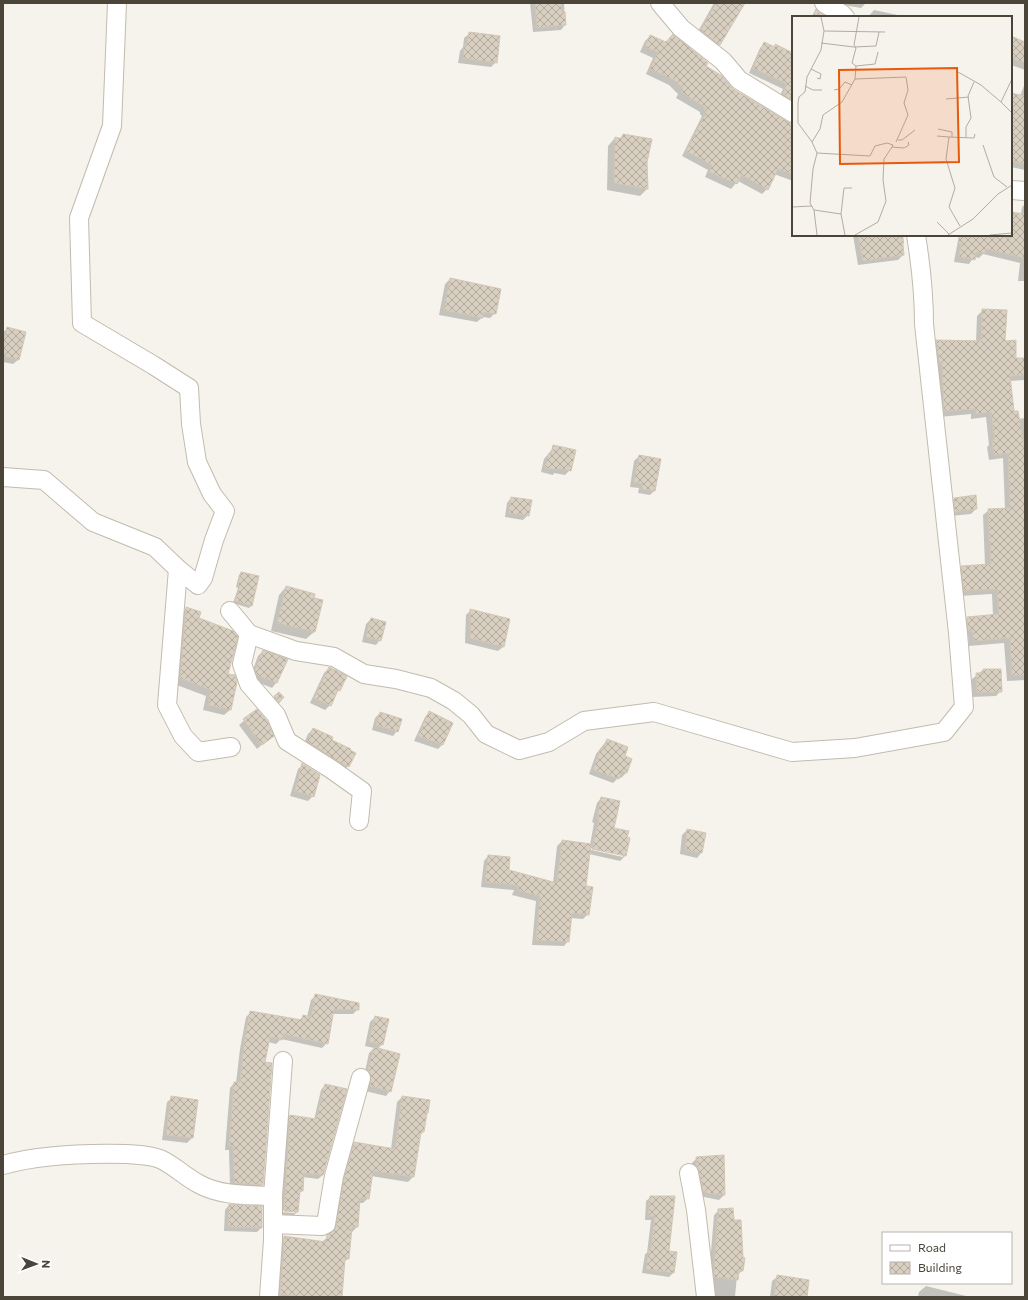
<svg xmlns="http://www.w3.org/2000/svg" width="1028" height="1300" font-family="Commissioner,sans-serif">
  <defs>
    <pattern id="building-cross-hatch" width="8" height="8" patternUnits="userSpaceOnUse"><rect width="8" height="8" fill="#d8cfc1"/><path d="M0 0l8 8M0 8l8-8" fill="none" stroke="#b1aa9e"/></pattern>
  </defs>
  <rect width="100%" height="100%" fill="#f6f3ec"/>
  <!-- shadow -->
  <g fill="#0003" fill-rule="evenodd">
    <polygon points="530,3 566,3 564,3 565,25 561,30 533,32"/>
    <polygon points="714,3 743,4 719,45 714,49 696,35"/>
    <polygon points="832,3 866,3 861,8"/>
    <polygon points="874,10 907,17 868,17"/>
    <polygon points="469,34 496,62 491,67 458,63 460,51 463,47 464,38"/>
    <polygon points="650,36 705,67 733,90 787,123 793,124 793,181 774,174 767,189 762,194 738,181 731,189 705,177 708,170 682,156 702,116 700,114 700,112 676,98 678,94 669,85 646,74 653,58 640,52 645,41"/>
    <polygon points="1011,37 1025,43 1025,70 1011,65"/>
    <polygon points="765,43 774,47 776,46 793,55 793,109 778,100 783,89 749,73 760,48"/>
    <polygon points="1025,83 1025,170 1011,167 1011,94 1020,96"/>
    <polygon points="623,135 646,162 647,189 640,196 607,190 608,146 615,138 619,139"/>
    <polygon points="1025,204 1025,281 1018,281 1020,263 983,254 979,258 974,257 969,264 954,262 959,235 1011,235 1011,213 1021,214 1022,207"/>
    <polygon points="853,235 903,235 904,243 902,245 903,255 898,260 858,265"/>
    <polygon points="450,279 495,313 490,318 483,317 477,322 439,315 445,284"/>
    <polygon points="983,310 1015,359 1025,359 1025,380 1010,381 1013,412 1018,419 1025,418 1025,680 1007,681 1004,643 969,646 968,636 963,636 962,623 968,618 993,615 992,594 959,596 956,572 962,567 985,565 983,515 989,510 1005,509 1003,458 989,460 987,447 989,445 986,417 971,419 971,414 939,417 931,347 937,341 976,342 977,316"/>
    <polygon points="7,329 18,360 13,364 3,362 3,332"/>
    <polygon points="554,447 570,470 565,475 554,473 553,475 541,472 544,459"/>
    <polygon points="639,456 655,490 650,495 638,493 639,488 630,487 634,461"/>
    <polygon points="511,498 528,515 523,520 505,517 507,503"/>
    <polygon points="954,499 976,509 971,514 951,516 949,504"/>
    <polygon points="241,573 258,577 251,606 249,608 233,603 238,588 236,587 239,575"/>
    <polygon points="286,587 322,601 314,632 306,639 271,631 279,595"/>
    <polygon points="187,608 198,618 226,674 230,710 224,715 203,710 206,696 174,684 181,614"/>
    <polygon points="471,610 503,647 498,651 465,643 466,615"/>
    <polygon points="371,619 380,640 376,645 362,642 366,624"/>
    <polygon points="263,651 286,660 276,683 272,688 252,680 251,675 258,656"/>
    <polygon points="329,668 339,690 335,695 330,705 325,710 310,703 324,673"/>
    <polygon points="983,670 1001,691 996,696 972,697 972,679"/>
    <polygon points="279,693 283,697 276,704 272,699"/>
    <polygon points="257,710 272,736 257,749 239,725"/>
    <polygon points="430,712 443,744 438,749 414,741 425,717"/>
    <polygon points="380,713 397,731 393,736 372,730 375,718"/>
    <polygon points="313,729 349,751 348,766 344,771 303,746 308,734"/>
    <polygon points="607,740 624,757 631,759 626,773 621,778 619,777 613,783 589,774 596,754"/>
    <polygon points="303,765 313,796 308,801 290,796 298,769"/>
    <path d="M601,798L625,856L620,861L589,854L585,887L588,914L583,919L571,918L568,941L564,946L532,945L536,901L512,895L514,890L481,887L484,861L488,856L508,871L553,883L557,846L562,841L590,845L594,823L592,822L597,803ZM587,847L623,855V857L587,849Z"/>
    <polygon points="687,830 705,834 701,853 697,858 680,854 682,835"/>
    <polygon points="316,995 358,1009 353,1014 332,1014 327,1043 322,1048 281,1039 276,1044 268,1042 264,1063 262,1185 257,1190 230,1188 229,1150 225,1150 230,1088 234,1083 236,1083 240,1049 246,1017 251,1012 299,1021 303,1016 307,1017 311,1000"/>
    <polygon points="375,1017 382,1044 378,1049 390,1091 386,1096 365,1091 364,1076 369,1053 374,1048 365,1046 370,1022"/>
    <polygon points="325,1085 323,1175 318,1179 303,1177 302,1191 298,1194 297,1212 293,1216 280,1215 280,1212 295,1213 295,1211 280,1210 286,1120 290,1116 314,1120 321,1090"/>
    <polygon points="402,1097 429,1100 427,1113 426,1115 423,1132 420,1135 413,1177 408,1182 371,1176 368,1198 363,1203 358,1203 357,1227 352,1232 350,1231 348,1258 343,1263 341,1297 275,1297 279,1242 284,1237 322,1242 331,1234 340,1184 350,1148 355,1143 391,1149 397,1102"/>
    <polygon points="172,1098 197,1101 192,1138 187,1143 162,1140 167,1102"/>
    <polygon points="697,1158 724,1195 719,1200 699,1196 692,1171 692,1163"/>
    <polygon points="651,1197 673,1273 669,1277 642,1273 645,1254 647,1253 651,1220 645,1220 646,1201"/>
    <polygon points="229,1205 262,1227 257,1232 224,1231 225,1210"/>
    <polygon points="719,1210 742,1271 737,1275 735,1297 712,1297 709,1276 714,1215"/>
    <polygon points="777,1277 806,1297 770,1297 772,1281"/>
    <polygon points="926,1286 966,1296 966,1297 918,1297 919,1292"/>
  </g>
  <!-- building -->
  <g fill="url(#building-cross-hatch)" stroke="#d3c7b4">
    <polygon points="535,3 561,3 562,12 565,12 566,25 537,28"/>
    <polygon points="716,3 745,3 720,45 701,30"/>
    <polygon points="816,9 819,12 827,17 812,17"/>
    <polygon points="469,32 500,36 497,63 463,58 464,45 467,45"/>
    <polygon points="673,34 708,63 706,66 722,76 733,89 788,122 793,123 793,174 778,169 768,190 742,175 737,184 709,172 712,165 686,151 707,111 704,109 705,107 681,92 683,88 674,80 650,69 658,52 645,47 650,35 666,42"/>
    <polygon points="1011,36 1025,42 1025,63 1011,58"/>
    <polygon points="764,42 775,47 775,44 793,53 793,101 783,94 787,84 753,68"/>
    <polygon points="1011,93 1025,96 1025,164 1011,161"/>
    <polygon points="623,134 652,139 647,162 648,189 614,183 615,137 622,139"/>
    <polygon points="1011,212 1025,214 1025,258 986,249 985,253 976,252 975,260 959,257 961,243 958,243 960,235 975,235 996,238 996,235 1011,239"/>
    <polygon points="858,235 902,235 904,255 863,261"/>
    <polygon points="450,278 501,289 496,314 484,312 483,318 444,310"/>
    <polygon points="982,309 1007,310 1005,341 1016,340 1016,358 1025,358 1025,375 1010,376 1014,411 1018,411 1025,453 1025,675 1012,676 1010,638 974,641 973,631 968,631 967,617 999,614 997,589 964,591 961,566 991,564 988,509 1010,508 1008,453 994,455 992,440 995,440 991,412 976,414 976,409 944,411 942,362 939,362 939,354 938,354 936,340 981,341"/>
    <polygon points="7,327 26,332 19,360 3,356 3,342"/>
    <polygon points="553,445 576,450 571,471 559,468 558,470 545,468 549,453 551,454"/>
    <polygon points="639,455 661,459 655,491 642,489 643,484 634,482"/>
    <polygon points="976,495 977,509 955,512 954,498"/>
    <polygon points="511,497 532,500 529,516 509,513"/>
    <polygon points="241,572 259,576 252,606 235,601 240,586 238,585"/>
    <polygon points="286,586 315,594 314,598 323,600 315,632 277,623"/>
    <polygon points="186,607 201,612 199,618 233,631 238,637 228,674 235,675 237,682 231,710 208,705 211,690 180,678"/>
    <polygon points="470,609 510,619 504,647 470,638"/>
    <polygon points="371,618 386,622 381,641 366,637"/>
    <polygon points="263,650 288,659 277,683 257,675 255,670"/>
    <polygon points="329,667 347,676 340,691 338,690 331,706 314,698"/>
    <polygon points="983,669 1001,669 1002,692 977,692 976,673 983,673"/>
    <polygon points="279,692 284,697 279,703 274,696"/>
    <polygon points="257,709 267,721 274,736 262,745 243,719"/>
    <polygon points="429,711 453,723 443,745 418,736"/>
    <polygon points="380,712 402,719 398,732 376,725"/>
    <polygon points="313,728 333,737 332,740 351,749 350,750 356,753 349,767 339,762 307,741"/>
    <polygon points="607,739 628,747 625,756 632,759 627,773 622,771 619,779 593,770 601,748 603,749"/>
    <polygon points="302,763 320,775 314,797 295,791"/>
    <polygon points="601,797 620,801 614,828 629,831 627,837 630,838 626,856 592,849 599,818 597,818"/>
    <polygon points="687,829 706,833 702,853 685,850"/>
    <polygon points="562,840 591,844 586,886 593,887 589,915 572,913 569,942 536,940 540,896 517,890 518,885 485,882 488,855 510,857 509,870 557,883"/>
    <polygon points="315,994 359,1003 359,1010 334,1009 328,1044 283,1034 282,1040 270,1037 265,1062 272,1063 263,1185 234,1183 233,1146 229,1146 234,1082 240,1082 244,1044 250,1011 302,1020 303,1015 311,1017"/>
    <polygon points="375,1016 389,1019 383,1045 369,1042"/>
    <polygon points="374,1047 400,1054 391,1092 370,1086 371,1076 368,1070"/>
    <polygon points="325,1084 347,1089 323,1175 304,1173 303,1191 300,1191 298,1212 284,1211 290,1115 316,1119"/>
    <polygon points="171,1096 198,1100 193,1138 166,1135"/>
    <polygon points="402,1096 430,1100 428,1113 427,1113 424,1132 421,1132 414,1177 373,1171 369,1199 360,1198 358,1227 352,1227 349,1259 345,1259 342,1297 302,1297 280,1294 284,1249 283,1249 284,1236 326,1242 327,1235 334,1230 336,1226 344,1178 354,1142 395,1149"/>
    <polygon points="724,1155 725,1195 706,1193 706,1191 703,1191 699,1171 697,1166 696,1157"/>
    <polygon points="650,1196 675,1196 669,1251 677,1252 674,1273 646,1269 649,1249 651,1249 655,1216 648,1216"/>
    <polygon points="229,1204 262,1206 262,1228 228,1227"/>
    <polygon points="733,1208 734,1220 741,1220 743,1257 745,1258 743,1271 739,1271 738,1280 714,1277 714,1271 718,1209"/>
    <polygon points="777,1275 809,1280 807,1297 774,1297"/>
  </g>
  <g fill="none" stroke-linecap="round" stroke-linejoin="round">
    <defs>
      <g id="minor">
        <polyline points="117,3 112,126 79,218 82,323 153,365 189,388 191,424 197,462 212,494 225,511 214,540 203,578 198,585 178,569"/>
        <polyline points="660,3 681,28 723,61 739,80 793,113"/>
        <polyline points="824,3 842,14 845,17"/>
        <polyline points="1011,190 1025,191"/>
        <polyline points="3,477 44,480 93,522 155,547 178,569 167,705 183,736 198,752 231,747"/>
        <path d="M230,611L249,634L296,651L334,657L364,674L396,679L431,688L454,701L471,715L486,734L519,750L549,742L584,721L654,712L792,752L855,748L944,732L964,707L958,633L924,324C924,292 921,266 916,235"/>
        <polyline points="249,634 242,664 249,684 276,715 287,741 331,769 362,791 359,821"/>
        <path d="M3,1165C42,1154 86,1153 127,1154C138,1155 150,1155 160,1159C174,1165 185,1177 199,1184C220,1196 249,1195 273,1196L283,1061"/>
        <polyline points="689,1173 696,1210 706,1297"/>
        <polyline points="273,1224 322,1226 326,1224 334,1176 361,1078"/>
        <polyline points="269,1297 273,1240 273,1196"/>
      </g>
    </defs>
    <!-- minor casing -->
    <use href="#minor" stroke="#c2bbae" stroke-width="20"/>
    <!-- minor -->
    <use href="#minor" stroke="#fff" stroke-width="18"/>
  </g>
  <!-- overview -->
  <g transform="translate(792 16)">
    <rect width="220" height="220" fill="#f6f3ec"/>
    <path fill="none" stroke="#b2ada4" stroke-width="1" d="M29,1L32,15L93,16M32,15L29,34L15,61L13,76L7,81L6,87V107L20,126L28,113L31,99L50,86L63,63L64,50L60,47L64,32L62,29L67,1M29,27L62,31L84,30L87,16M64,50L83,48L86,36M19,53L29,58L28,63L25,62M166,56L189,69L209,86L220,63M63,63L114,61L116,74L112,87L116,99L104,126M13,70L21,74H30M42,74L47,73L53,66L60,69M154,83L177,81M209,86L220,97M146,113L160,116V121M145,120L157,121L154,143L163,172L157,191L168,210M157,121L182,122L183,118M174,122V111L179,102L176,80L182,66M106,124H110L123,114M20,126L25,137L21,153L18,187L22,194L49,198L53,219M191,129L202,161L215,171M25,137L78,140L83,130L95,127L101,129L100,131M0,191L20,190M22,194L25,219M49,198L52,172H60M145,206L157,218M63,219L86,206L94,185L91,164L92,143L100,131L112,132L117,129L116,126M156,219L181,203L206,178L220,169M198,219L220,217"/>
    <path fill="#e8590c" fill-opacity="0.15" stroke="#e8590c" stroke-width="2" d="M165,52L167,146L48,148L47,54Z"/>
    <rect width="220" height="220" fill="none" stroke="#4b4439" stroke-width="2"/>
  </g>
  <!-- border -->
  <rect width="1028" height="1300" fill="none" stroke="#4b4439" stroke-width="8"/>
  <!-- legend -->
  <rect x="882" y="1232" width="130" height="52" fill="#ffffff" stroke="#b7b4b0"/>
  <rect x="890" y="1245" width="20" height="6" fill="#ffffff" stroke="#b7b4b0"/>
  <text x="918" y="1252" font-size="12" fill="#4b4439">Road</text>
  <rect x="890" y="1262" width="20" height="12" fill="url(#building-cross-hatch)" stroke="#b7b4b0"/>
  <text x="918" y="1272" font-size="12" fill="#4b4439">Building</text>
  <!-- north arrow -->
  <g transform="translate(36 1264) rotate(91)" stroke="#ffffff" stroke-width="3" paint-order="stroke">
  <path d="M0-3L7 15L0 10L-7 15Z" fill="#4b4439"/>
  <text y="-6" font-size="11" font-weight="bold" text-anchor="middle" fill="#4b4439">N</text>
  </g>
</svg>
